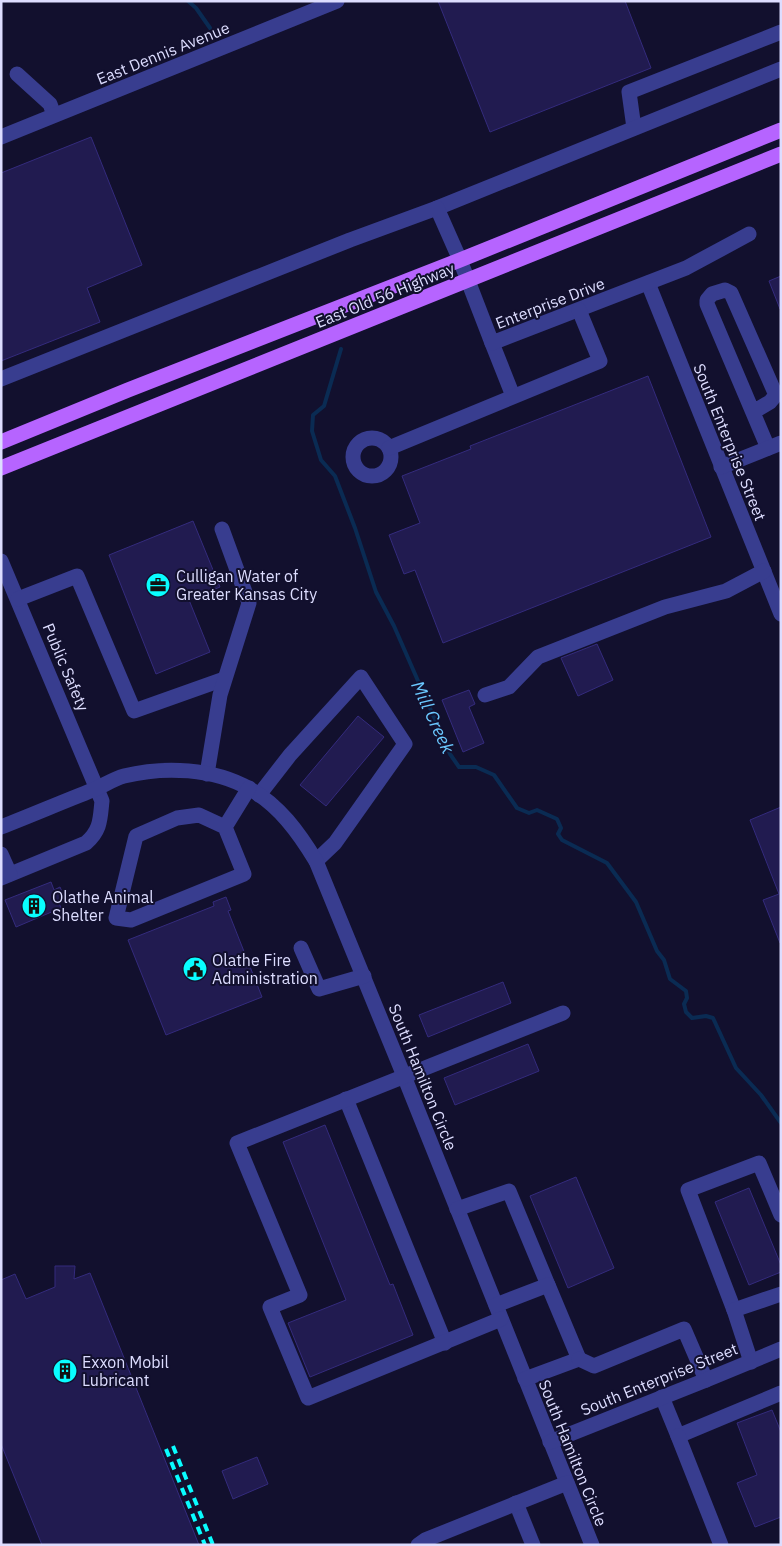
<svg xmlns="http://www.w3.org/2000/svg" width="782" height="1546" font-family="'IBM Plex Sans',sans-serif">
  <rect width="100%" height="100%" fill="#12102e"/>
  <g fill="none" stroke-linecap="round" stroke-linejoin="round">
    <!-- stream -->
    <g stroke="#0a2b53" stroke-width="4">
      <polyline points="188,1 196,8 210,28"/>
      <polyline points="341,349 324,406 313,415 312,431 321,460 335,476 355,528 376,592 394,626 450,754 459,767 476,767 494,775 517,808 529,813 537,810 557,819 561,828 558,834 562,840 607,863 636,902 657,951 664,960 670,979 686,991 687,998 684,1004 686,1012 692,1018 706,1016 713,1018 736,1068 761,1095 781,1123"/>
    </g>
  </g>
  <!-- building -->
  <g fill="#211b50" stroke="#342b7d">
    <polygon points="438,1 625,1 651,68 490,132"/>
    <polygon points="91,137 142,265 87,288 100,322 1,361 1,173"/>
    <polygon points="781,276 781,309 780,309 769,281"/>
    <polygon points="648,376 711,537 443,643 415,570 404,574 389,535 420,523 402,476 471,449 470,446"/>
    <polygon points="193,521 220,587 189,600 210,652 156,674 109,555"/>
    <polygon points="597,644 613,680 578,696 561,658"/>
    <polygon points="469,690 475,704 469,707 484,743 463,752 442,700"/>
    <polygon points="358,716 384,737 326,806 300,785"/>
    <polygon points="781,807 781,943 780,943 763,900 779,894 750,820"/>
    <polygon points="51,882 54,890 60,887 66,901 59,903 61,908 16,927 5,900"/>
    <polygon points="226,897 231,910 228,911 262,997 166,1035 128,940 214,906 213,902"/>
    <polygon points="503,982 511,1003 428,1037 419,1015"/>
    <polygon points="528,1044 539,1071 455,1105 444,1078"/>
    <polygon points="325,1125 390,1285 393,1284 413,1335 310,1377 288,1323 346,1300 283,1142"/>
    <polygon points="576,1177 614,1268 568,1288 530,1196"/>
    <polygon points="749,1188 781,1265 781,1272 749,1285 715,1202"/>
    <polygon points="55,1266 75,1266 74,1279 90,1273 199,1545 42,1545 1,1444 1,1280 15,1274 26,1299 55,1287"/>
    <polygon points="772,1410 781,1432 781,1517 755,1527 737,1483 757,1475 737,1423"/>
    <polygon points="257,1457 268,1484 233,1499 222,1471"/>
  </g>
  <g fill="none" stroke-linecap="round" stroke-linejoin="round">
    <!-- minor -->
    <g stroke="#383d8f" stroke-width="15">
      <polyline points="17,74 50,104 54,115"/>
      <polyline points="634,128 629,92 781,32"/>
      <polyline points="1,137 337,1"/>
      <polyline points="437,208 781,69"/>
      <polyline points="648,283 781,614"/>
      <polyline points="492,343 513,396"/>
      <polyline points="1,379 350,240 437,208 460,260 492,343 686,268 749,234"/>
      <polyline points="753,412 770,402 775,396 775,393 731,293 725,290 712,294 707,300 707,304 768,448"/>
      <circle cx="372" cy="457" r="19"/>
      <polyline points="389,448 600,361 579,310"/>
      <polyline points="721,467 781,443"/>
      <path d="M1,561L102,801C100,819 101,830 86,843L1,878"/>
      <polyline points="18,599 77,576 134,711 224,679"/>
      <polyline points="485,695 509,687 538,657 665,607 726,591 764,571"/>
      <polyline points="207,774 220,695 249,603 222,529"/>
      <polyline points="259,795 290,755 361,677 405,744 335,843 316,861"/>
      <path d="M1,827C32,815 62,802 93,790C103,786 113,779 124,776C164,766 214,768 250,789C279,805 299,833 316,861L404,1076L592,1545"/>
      <polyline points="225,827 244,874 131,920 116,918 136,836 177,818 199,815 225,827 249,788"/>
      <polyline points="1,854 10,874"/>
      <polyline points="301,948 319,989 364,976"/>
      <polyline points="346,1099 445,1343"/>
      <polyline points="457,1209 509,1191 548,1285"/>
      <polyline points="496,1305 548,1285 579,1359 525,1379"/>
      <polyline points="734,1310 688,1190 759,1163 781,1215"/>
      <polyline points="501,1319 308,1398 270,1307 300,1295 237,1143 563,1013"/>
      <polyline points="579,1359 594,1366 684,1329 706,1380"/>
      <polyline points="751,1362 734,1310 781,1294"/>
      <polyline points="662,1397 678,1436 781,1393"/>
      <polyline points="678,1436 721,1545"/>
      <polyline points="550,1442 706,1380 781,1349"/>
      <polyline points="516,1503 533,1545"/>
      <polyline points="418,1545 425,1540 567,1483"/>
    </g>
    <!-- major -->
    <g stroke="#b664ff" stroke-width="15">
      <polyline points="1,442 128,390 460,260 781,130"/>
      <polyline points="1,468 781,154"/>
    </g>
    <!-- rail -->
    <g stroke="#09fdff" stroke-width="4" stroke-dasharray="8 6" stroke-linecap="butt">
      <polyline points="173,1446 213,1545"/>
      <polyline points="166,1449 205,1545"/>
    </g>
  </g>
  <!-- icons -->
  <defs>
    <symbol id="office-disc" viewBox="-11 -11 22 22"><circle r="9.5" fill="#09fdff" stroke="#12102e"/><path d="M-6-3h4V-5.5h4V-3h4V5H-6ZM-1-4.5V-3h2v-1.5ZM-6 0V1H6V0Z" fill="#111"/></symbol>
    <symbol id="building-disc" viewBox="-11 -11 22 22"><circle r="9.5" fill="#09fdff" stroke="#12102e"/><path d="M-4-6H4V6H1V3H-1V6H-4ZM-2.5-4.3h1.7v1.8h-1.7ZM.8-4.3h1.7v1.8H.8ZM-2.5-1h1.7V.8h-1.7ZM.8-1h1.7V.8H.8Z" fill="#111"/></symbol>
    <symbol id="civic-disc" viewBox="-11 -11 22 22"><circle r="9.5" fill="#09fdff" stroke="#12102e"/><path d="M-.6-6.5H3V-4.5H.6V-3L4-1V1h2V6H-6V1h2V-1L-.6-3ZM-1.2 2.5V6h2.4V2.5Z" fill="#111"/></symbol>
  </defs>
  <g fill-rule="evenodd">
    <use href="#office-disc" x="144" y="571" width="28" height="28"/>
    <use href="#building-disc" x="20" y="892" width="28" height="28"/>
    <use href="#civic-disc" x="181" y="955" width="28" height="28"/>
    <use href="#building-disc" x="51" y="1357" width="28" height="28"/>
  </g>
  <g text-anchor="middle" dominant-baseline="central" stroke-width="4" stroke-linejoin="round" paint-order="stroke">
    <!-- street labels -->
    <g font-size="16" fill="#ddf" stroke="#12102e">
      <text transform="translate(163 53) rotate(-22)">East Dennis Avenue</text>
      <text transform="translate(385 295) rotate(-22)">East Old 56 Highway</text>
      <text transform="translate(550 303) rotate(-21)">Enterprise Drive</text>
      <text transform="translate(730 442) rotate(68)">South Enterprise Street</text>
      <text transform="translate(66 667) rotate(67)">Public Safety</text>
      <text transform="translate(423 1077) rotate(68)">South Hamilton Circle</text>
      <text transform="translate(659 1379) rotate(-22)">South Enterprise Street</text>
      <text transform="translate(573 1453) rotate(68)">South Hamilton Circle</text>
    </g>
    <!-- poi labels -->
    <g font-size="16" fill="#ddf" stroke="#12102e" text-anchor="start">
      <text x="176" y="576">Culligan Water of<tspan x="176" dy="18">Greater Kansas City</tspan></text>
      <text x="52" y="897">Olathe Animal<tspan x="52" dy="18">Shelter</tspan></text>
      <text x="212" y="960">Olathe Fire<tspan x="212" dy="18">Administration</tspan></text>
      <text x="82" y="1362">Exxon Mobil<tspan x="82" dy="18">Lubricant</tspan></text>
    </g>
    <!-- water labels -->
    <g font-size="18" font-style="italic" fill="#6bc8ff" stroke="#12102e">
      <text transform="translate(433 717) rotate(65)">Mill Creek</text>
    </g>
  </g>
  <!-- border -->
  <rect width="782" height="1546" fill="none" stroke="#ddddff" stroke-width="5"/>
</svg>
